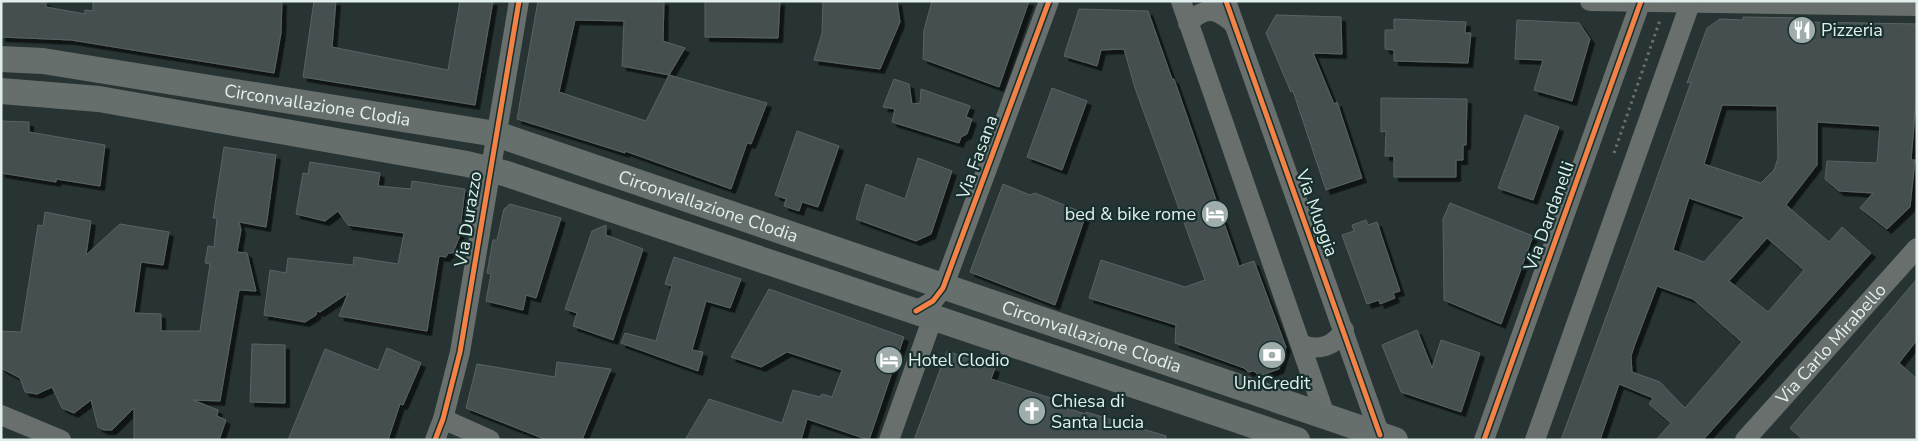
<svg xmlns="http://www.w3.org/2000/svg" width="1918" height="441" font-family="'Nunito Sans',sans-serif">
  <defs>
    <filter id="shadow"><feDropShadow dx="4.5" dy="4.5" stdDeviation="0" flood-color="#0009"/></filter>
  </defs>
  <rect width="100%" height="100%" fill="#273433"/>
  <!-- building -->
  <g fill="#444f4f" stroke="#586364" fill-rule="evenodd" filter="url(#shadow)">
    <polygon points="1,1 46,1 46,7 85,14 85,10 93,11 93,1 282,1 281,33 274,73 71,40 1,37"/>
    <polygon points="314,1 336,1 332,47 448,70 460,1 493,1 475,105 303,77"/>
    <path d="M538,1H664L663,41L685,48L669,75L767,103L751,144L747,143L731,189L625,151V153L517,119ZM575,20L624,21L622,66L669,75L646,121L559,92Z"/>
    <polygon points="705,1 780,1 778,38 705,37"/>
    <polygon points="823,1 897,1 900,22 880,69 814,60 822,33"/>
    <polygon points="932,1 1029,1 999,87 923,59 924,30"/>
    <polygon points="1079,9 1148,11 1172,79 1174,79 1239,266 1254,261 1286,347 1279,369 1259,376 1254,371 1248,372 1244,368 1175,343 1176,325 1089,298 1101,260 1185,287 1205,280 1135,88 1124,49 1101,50 1097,66 1064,56"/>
    <polygon points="1276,15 1341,17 1342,54 1313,53 1334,104 1337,102 1362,178 1326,190 1293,91 1291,92 1266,33"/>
    <path d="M1743,17L1808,18L1809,22L1917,24V90L1911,160H1915L1910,207L1887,229L1860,208L1873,193L1839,191L1825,179L1827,161L1877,163L1880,126L1817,122V165L1786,205L1829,242L1842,227L1871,253L1703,440H1656L1671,423L1649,404L1653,398L1619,384L1600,440H1561L1649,200L1691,82L1687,83L1707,28L1720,19L1743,20ZM1722,105L1777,106L1778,158L1774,170L1761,183L1704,164ZM1689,198L1744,217L1704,262L1673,250ZM1767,238L1804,270L1768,312L1729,281ZM1657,286L1693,299L1742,342L1685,408L1660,382L1632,372L1631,356L1635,344Z"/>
    <polygon points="1394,19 1466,22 1465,33 1471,33 1468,63 1394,61 1394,50 1385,49 1385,30 1394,30"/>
    <polygon points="1517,20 1579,23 1590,39 1572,101 1534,90 1543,60 1515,59"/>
    <polygon points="894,79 909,84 912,104 920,103 921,89 970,106 966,117 972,119 967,134 961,137 959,143 892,122 895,109 883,107"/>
    <polygon points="1052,88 1087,101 1062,170 1027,157"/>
    <polygon points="1381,98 1467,99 1466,145 1463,145 1463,160 1456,160 1456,177 1394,177 1394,156 1385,156 1386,131 1381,132"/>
    <polygon points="1525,115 1559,127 1533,200 1498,188"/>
    <polygon points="1,121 29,122 29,132 105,145 100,186 56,179 56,182 1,173"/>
    <polygon points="797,131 839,146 818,207 802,202 799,211 784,206 786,199 775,195"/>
    <polygon points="224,147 276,155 266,227 239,222 241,230 237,252 247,253 256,291 239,290 220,401 193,400 218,410 217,416 226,420 219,440 134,440 134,408 112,430 104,430 98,427 91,400 74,413 62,408 52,387 37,394 25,392 20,378 1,368 1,331 21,332 38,225 43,226 45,212 91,221 86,255 120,224 169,232 163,265 141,262 134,313 161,314 161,331 200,331 210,264 205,263 208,246 214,247 217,218 213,218"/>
    <polygon points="918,158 952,171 931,234 916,241 856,219 866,184 905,199"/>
    <polygon points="310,162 380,173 378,186 411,189 412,181 465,189 459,238 453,253 448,253 446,257 439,256 427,331 339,316 348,293 320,312 317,311 316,315 305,322 264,315 270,270 286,273 288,258 353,265 354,257 398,264 404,233 348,225 338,211 325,221 296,214 303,173 308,174"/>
    <polygon points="1003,184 1030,195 1035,193 1086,214 1055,305 970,272"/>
    <polygon points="1450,203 1533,236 1501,324 1444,300 1443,219"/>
    <polygon points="510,204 561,218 536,298 526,295 523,310 486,301 491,274 487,273 493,240 497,240 504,209"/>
    <polygon points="1366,220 1368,225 1377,222 1400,291 1393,293 1395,298 1380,304 1379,300 1367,304 1342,235 1354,231 1352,225"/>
    <polygon points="606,225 606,235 643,249 613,340 573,326 577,313 565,309 592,231"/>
    <polygon points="674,257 741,279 730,308 706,301 692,350 703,352 698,371 621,343 625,333 656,341 672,286 665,284"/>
    <polygon points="1917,279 1917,340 1899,363 1917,379 1917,440 1803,440 1790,428"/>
    <polygon points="769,289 904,337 869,440 807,419 801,440 685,440 709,399 782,423 793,390 820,397 822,394 832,397 842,370 787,352 761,367 731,357"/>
    <polygon points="1417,330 1432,368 1441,340 1480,353 1461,412 1401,392 1382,345"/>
    <polygon points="252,344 285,345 285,403 250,402"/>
    <polygon points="387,348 421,363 403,405 400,404 388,440 288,440 325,349 378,370"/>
    <polygon points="947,351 995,368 991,379 1054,399 1052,403 1085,414 1086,412 1166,436 1166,440 914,440"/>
    <polygon points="557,362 611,369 582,440 547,440 466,408 477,364 555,377"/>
  </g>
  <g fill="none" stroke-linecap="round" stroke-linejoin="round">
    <!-- path -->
    <polyline stroke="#6b706f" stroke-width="3" stroke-dasharray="2.5 4" stroke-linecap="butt" points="1614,153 1660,20"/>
    <!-- minor -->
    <g stroke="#686f6d" stroke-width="20">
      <polyline points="1181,1 1326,418"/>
      <polyline points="1226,1 1380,435"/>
      <polyline points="1590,1 1917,6"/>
      <path d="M1188,23C1206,6 1216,8 1234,24"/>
      <polyline points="916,311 933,301 943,288 1049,1"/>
      <path d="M1301,344C1318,352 1335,346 1344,330"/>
      <polyline points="1,415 61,440"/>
      <polyline points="443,419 490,440"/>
      <polyline points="435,440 443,419 460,352 519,1"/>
      <polyline points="889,440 933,317"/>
      <polyline points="1484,440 1641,1"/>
      <polyline points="1535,440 1691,1"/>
      <path id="s1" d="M1745,440L1917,248"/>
    </g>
    <!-- major -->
    <g stroke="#676f6d" stroke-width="26">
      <path id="s2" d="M1,59L43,61L496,134L1395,440"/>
      <polyline points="1,91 99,99 467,164 507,174 1297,440"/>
    </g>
    <defs>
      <g id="cycleway">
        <polyline points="1226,1 1380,435"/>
        <polyline points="916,311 933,301 943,288 1049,1"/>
        <polyline points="435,440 443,419 460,352 519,1"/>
        <polyline points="1484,440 1641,1"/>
      </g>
    </defs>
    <!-- cycleway casing -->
    <use href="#cycleway" stroke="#17302d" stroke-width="8"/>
    <!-- cycleway -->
    <use href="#cycleway" stroke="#f48246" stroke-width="5"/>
  </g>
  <!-- icons -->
  <defs>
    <symbol id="restaurant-disc" viewBox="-11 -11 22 22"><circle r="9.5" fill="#9faeac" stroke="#17302d"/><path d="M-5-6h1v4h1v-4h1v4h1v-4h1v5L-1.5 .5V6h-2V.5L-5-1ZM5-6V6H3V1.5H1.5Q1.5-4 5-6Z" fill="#fff"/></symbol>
    <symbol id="hotel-disc" viewBox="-11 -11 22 22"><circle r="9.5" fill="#9faeac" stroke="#17302d"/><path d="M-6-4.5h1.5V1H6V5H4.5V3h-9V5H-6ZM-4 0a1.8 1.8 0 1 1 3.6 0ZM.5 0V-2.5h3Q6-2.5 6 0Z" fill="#fff"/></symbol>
    <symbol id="bank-disc" viewBox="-11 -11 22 22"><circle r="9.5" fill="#9faeac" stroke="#17302d"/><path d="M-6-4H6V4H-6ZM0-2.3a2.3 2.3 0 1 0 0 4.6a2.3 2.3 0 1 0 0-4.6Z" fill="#fff"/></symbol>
    <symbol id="church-disc" viewBox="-11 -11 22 22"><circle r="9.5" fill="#9faeac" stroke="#17302d"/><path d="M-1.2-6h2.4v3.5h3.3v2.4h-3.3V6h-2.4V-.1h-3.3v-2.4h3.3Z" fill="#fff"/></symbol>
  </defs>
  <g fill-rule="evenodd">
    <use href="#restaurant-disc" x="1786" y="14" width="32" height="32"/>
    <use href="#hotel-disc" x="1199" y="198" width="32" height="32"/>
    <use href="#bank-disc" x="1256" y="339" width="32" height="32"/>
    <use href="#hotel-disc" x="873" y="344" width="32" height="32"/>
    <use href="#church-disc" x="1016" y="395" width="32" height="32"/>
  </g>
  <g text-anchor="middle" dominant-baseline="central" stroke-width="4.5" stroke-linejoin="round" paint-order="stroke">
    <!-- poi labels -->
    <g font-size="18" fill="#e0efed" stroke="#17302d" text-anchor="start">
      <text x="1821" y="30">Pizzeria</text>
      <text x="1196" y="214" text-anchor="end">bed &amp; bike rome</text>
      <text x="908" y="360">Hotel Clodio</text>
      <text x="1272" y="383" text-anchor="middle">UniCredit</text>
      <text x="1051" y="401">Chiesa di<tspan x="1051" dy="21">Santa Lucia</tspan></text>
    </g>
    <!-- street labels -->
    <g font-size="18" fill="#e0efed" stroke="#17302d">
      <text stroke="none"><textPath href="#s2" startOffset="320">Circonvallazione Clodia</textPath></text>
      <text transform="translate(977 157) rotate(-70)">Via Fasana</text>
      <text stroke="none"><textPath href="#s2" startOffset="725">Circonvallazione Clodia</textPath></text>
      <text transform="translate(1317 213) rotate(70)">Via Muggia</text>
      <text transform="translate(1549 216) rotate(-70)">Via Dardanelli</text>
      <text transform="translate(468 219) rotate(-81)">Via Durazzo</text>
      <text stroke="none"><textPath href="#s2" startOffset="1130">Circonvallazione Clodia</textPath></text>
      <text stroke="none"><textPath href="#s1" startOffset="129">Via Carlo Mirabello</textPath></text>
    </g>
  </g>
  <!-- border -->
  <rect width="1918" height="441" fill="none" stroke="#e0efed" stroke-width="5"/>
</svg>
